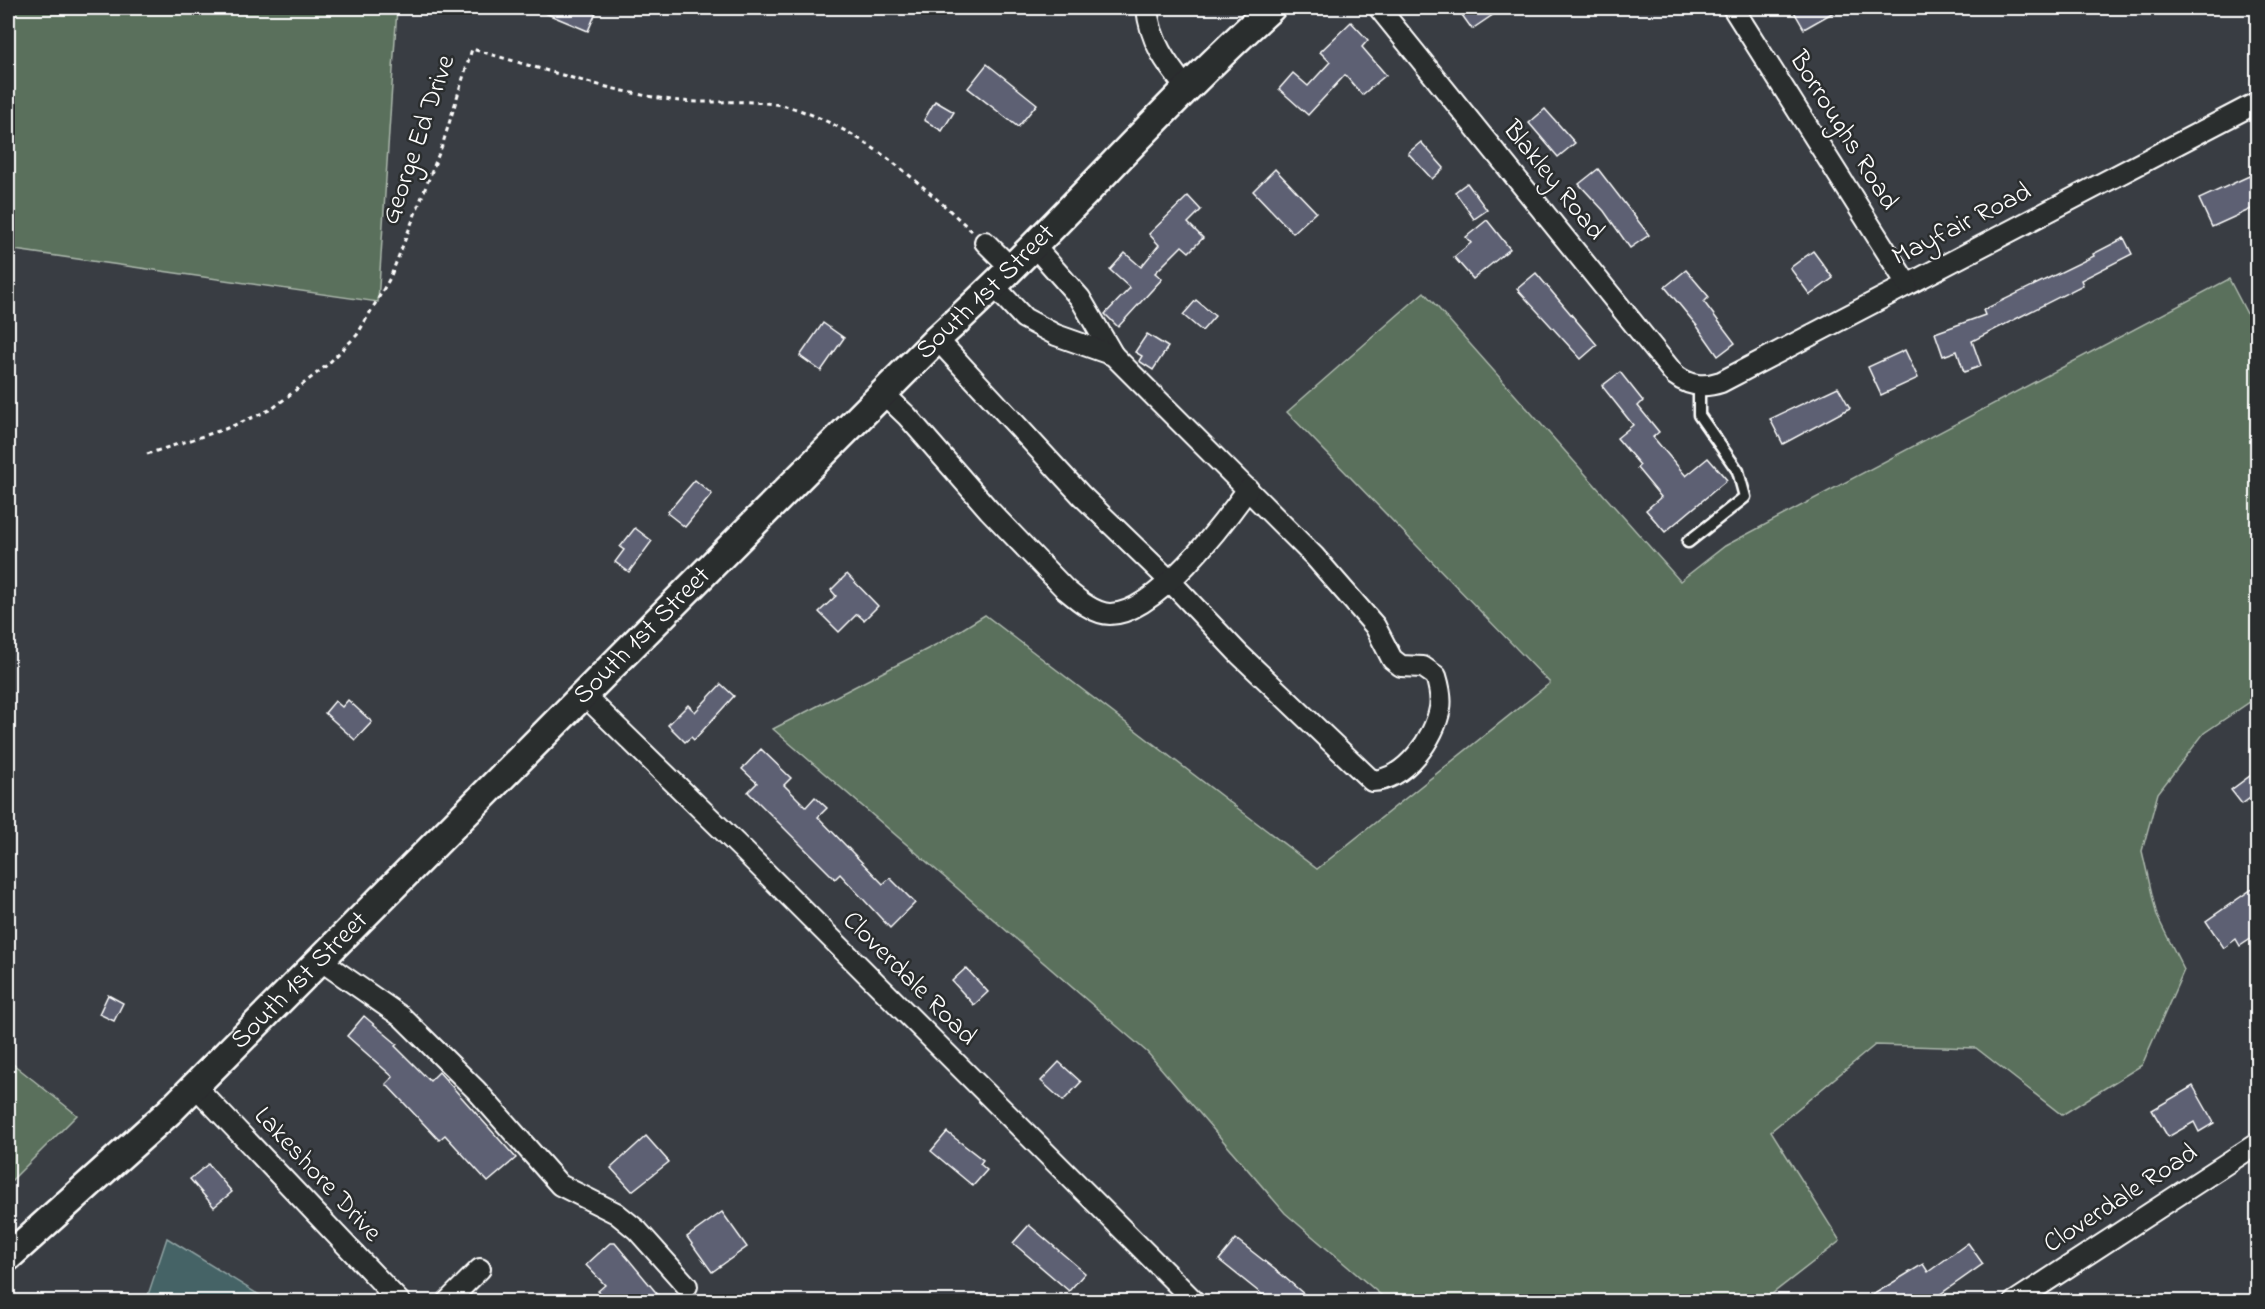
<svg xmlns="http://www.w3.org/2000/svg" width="2265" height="1309" font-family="'Indie Flower',sans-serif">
  <rect width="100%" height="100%" fill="#393d43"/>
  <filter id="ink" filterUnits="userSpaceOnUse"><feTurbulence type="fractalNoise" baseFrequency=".0167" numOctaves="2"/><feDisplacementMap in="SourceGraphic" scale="12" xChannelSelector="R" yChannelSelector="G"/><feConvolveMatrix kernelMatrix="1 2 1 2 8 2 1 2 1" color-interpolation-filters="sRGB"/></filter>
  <g filter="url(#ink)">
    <!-- green -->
    <g fill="#5a705b" stroke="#acb8ad" stroke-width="1.5">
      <polygon points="8,8 397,8 378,302 8,249"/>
      <polygon points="2229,279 2257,333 2257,697 2204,733 2158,793 2142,851 2157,916 2184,970 2142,1065 2062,1115 1976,1048 1875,1045 1771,1131 1840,1241 1763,1301 1388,1301 1285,1213 1147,1052 773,729 943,641 985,615 1317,869 1550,683 1287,412 1424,292 1680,581 1725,546"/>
      <polygon points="8,1060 77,1115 8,1184"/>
    </g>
    <!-- water -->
    <polygon fill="#456466" stroke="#8fa2a3" stroke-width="1.5" points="167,1238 269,1301 272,1301 146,1301"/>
    <!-- building -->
    <g fill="#5d6173" stroke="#fff" stroke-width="1.5">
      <polygon points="533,8 598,8 588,31"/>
      <polygon points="1457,8 1503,8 1472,29"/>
      <polygon points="1792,8 1841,8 1804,29"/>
      <polygon points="1351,22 1368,40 1362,47 1386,75 1362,95 1345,75 1308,115 1279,89 1293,73 1308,86 1330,62 1320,52"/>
      <polygon points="987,64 1037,104 1018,127 968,88"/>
      <polygon points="935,101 954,112 942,131 924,120"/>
      <polygon points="1545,109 1575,143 1558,157 1529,123"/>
      <polygon points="1421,142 1444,168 1432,179 1408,153"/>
      <polygon points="1275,169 1316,212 1293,233 1253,191"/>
      <polygon points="1598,169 1649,235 1630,248 1604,211 1579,184"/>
      <polygon points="2258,172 2258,206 2212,227 2199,199"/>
      <polygon points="1467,183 1487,210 1474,219 1455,192"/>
      <polygon points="1188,196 1201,210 1188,223 1203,238 1189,252 1182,246 1155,273 1162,279 1118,327 1105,314 1130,288 1110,270 1125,253 1141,267 1159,245 1149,234"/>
      <polygon points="1487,220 1510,249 1473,279 1454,257 1471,243 1466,237"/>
      <polygon points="2124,238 2132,254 2081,280 2083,285 1972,341 1981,366 1964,372 1957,351 1943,356 1935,333 1985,315 1983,310 2094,256 2093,254"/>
      <polygon points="1813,251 1833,278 1810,295 1790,268"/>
      <polygon points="1686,270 1709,297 1704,302 1735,343 1718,356 1697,326 1665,287"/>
      <polygon points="1536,273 1597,345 1581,359 1517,289"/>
      <polygon points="1196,300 1215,316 1202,331 1183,315"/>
      <polygon points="823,323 844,338 821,371 800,356"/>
      <polygon points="1147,334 1168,347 1153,370 1139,361 1142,356 1135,352"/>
      <polygon points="1905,350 1918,378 1881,395 1868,367"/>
      <polygon points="1620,372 1643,401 1638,406 1659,432 1653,437 1686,476 1708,458 1727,480 1665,532 1646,510 1661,497 1637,468 1640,465 1617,438 1633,425 1602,386"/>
      <polygon points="1838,387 1850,408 1783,444 1770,419"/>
      <polygon points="695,480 712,494 685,527 667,513"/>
      <polygon points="635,528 652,541 629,572 615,562 624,550 620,547"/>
      <polygon points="847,574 878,606 864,620 857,614 839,632 819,612 836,596 831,590"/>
      <polygon points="721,684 734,696 694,740 691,737 685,742 668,725 688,705 695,712"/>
      <polygon points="348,700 372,722 355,740 325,713 335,701 342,707"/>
      <polygon points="761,749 791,778 784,785 806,807 815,797 827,808 818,817 883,884 890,878 915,903 890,928 840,874 835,879 748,792 757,783 742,769"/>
      <polygon points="2258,770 2258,792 2242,804 2231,790"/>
      <polygon points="2258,885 2258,934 2240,946 2236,939 2224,948 2206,921"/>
      <polygon points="966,968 988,992 974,1005 952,981"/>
      <polygon points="108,995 123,1003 114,1021 99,1014"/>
      <polygon points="364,1016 397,1044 395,1046 430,1081 439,1072 516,1158 488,1182 445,1135 439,1140 386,1084 393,1077 347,1036"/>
      <polygon points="1059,1062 1081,1082 1063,1101 1041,1081"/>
      <polygon points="2193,1086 2214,1123 2199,1132 2194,1122 2168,1137 2152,1110"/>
      <polygon points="947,1132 983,1160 980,1164 987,1170 973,1186 931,1151"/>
      <polygon points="646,1136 669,1162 632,1191 611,1168"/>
      <polygon points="208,1164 232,1192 214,1207 190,1179"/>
      <polygon points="722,1212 747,1247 712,1272 687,1237"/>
      <polygon points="1029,1225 1085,1273 1069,1291 1013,1243"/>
      <polygon points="1236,1239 1282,1275 1313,1302 1259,1302 1264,1296 1219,1260"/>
      <polygon points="610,1243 615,1243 664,1302 607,1302 598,1291 605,1285 586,1265"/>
      <polygon points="1968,1243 1983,1264 1929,1302 1922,1294 1908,1302 1861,1302 1923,1264 1928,1272"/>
    </g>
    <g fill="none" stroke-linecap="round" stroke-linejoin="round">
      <defs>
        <polyline id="service" points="1688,542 1745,497 1738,471 1699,415 1699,386"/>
        <g id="minor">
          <path d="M1147,8C1150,41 1166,63 1186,88"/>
          <path d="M1379,8L1675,375C1689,386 1703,388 1721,382L2258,102"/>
          <polyline points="1733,8 1907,284"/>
          <polyline points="985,242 1012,269"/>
          <polyline points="1035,247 1080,298 1113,355"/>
          <path d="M937,339L1081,495L1170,581L1239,654L1372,781C1405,780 1435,738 1440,708C1442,697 1439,686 1436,676L1423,667L1401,666L1392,659L1375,626L1314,556L1113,355L1056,335L1024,318L995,287"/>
          <path d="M883,393L907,416L989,510L1065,589C1077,599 1094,614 1110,614C1155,614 1223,524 1248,489"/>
          <polyline points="584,695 743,850 1195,1302"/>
          <polyline points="320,960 402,1017 476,1090 560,1185 616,1213 637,1230 687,1286"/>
          <polyline points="195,1086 400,1302"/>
          <polyline points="447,1302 480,1269"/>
          <polyline points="2014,1302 2258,1143"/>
        </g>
        <g id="secondary">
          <path id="s1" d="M8,1257L170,1111L937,339C1054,233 1155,113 1271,8"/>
        </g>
      </defs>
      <!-- service casing -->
      <use href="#service" stroke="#fff" stroke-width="15"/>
      <!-- minor casing -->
      <use href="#minor" stroke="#fff" stroke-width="24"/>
      <!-- secondary casing -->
      <use href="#secondary" stroke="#fff" stroke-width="32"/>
      <!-- path -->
      <path stroke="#fff" stroke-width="3" stroke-dasharray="4.5 4.5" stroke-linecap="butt" d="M147,454L225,429L272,409L327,365L357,335L390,278L443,143L472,49C537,67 604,90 671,100C715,106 759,95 802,111C872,137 918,182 972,231"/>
      <!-- service -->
      <use href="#service" stroke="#2a2d2e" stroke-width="10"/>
      <!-- minor -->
      <use href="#minor" stroke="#2a2d2e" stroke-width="20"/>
      <!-- secondary -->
      <use href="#secondary" stroke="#2a2d2e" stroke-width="27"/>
    </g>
  </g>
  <g text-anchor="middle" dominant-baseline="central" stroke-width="5" stroke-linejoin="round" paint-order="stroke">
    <!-- street labels -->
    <g font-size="27" fill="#fff" stroke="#2a2d2e">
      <text transform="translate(1843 131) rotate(58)">Borroughs Road</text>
      <text transform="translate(419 140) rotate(-71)">George Ed Drive</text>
      <text transform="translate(1553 181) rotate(51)">Blakley Road</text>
      <text transform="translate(1962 225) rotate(-27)">Mayfair Road</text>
      <text stroke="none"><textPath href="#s1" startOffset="1374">South 1st Street</textPath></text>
      <text stroke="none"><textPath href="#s1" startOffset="888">South 1st Street</textPath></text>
      <text transform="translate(909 979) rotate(45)">Cloverdale Road</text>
      <text stroke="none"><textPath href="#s1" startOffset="402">South 1st Street</textPath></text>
      <text transform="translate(317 1175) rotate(47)">Lakeshore Drive</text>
      <text transform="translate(2121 1199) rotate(-33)">Cloverdale Road</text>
    </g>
  </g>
  <!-- margin -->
  <rect width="2265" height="1309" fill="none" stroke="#2a2d2e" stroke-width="30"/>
  <rect x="15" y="15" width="2235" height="1279" fill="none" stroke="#fff" stroke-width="2" filter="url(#ink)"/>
</svg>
